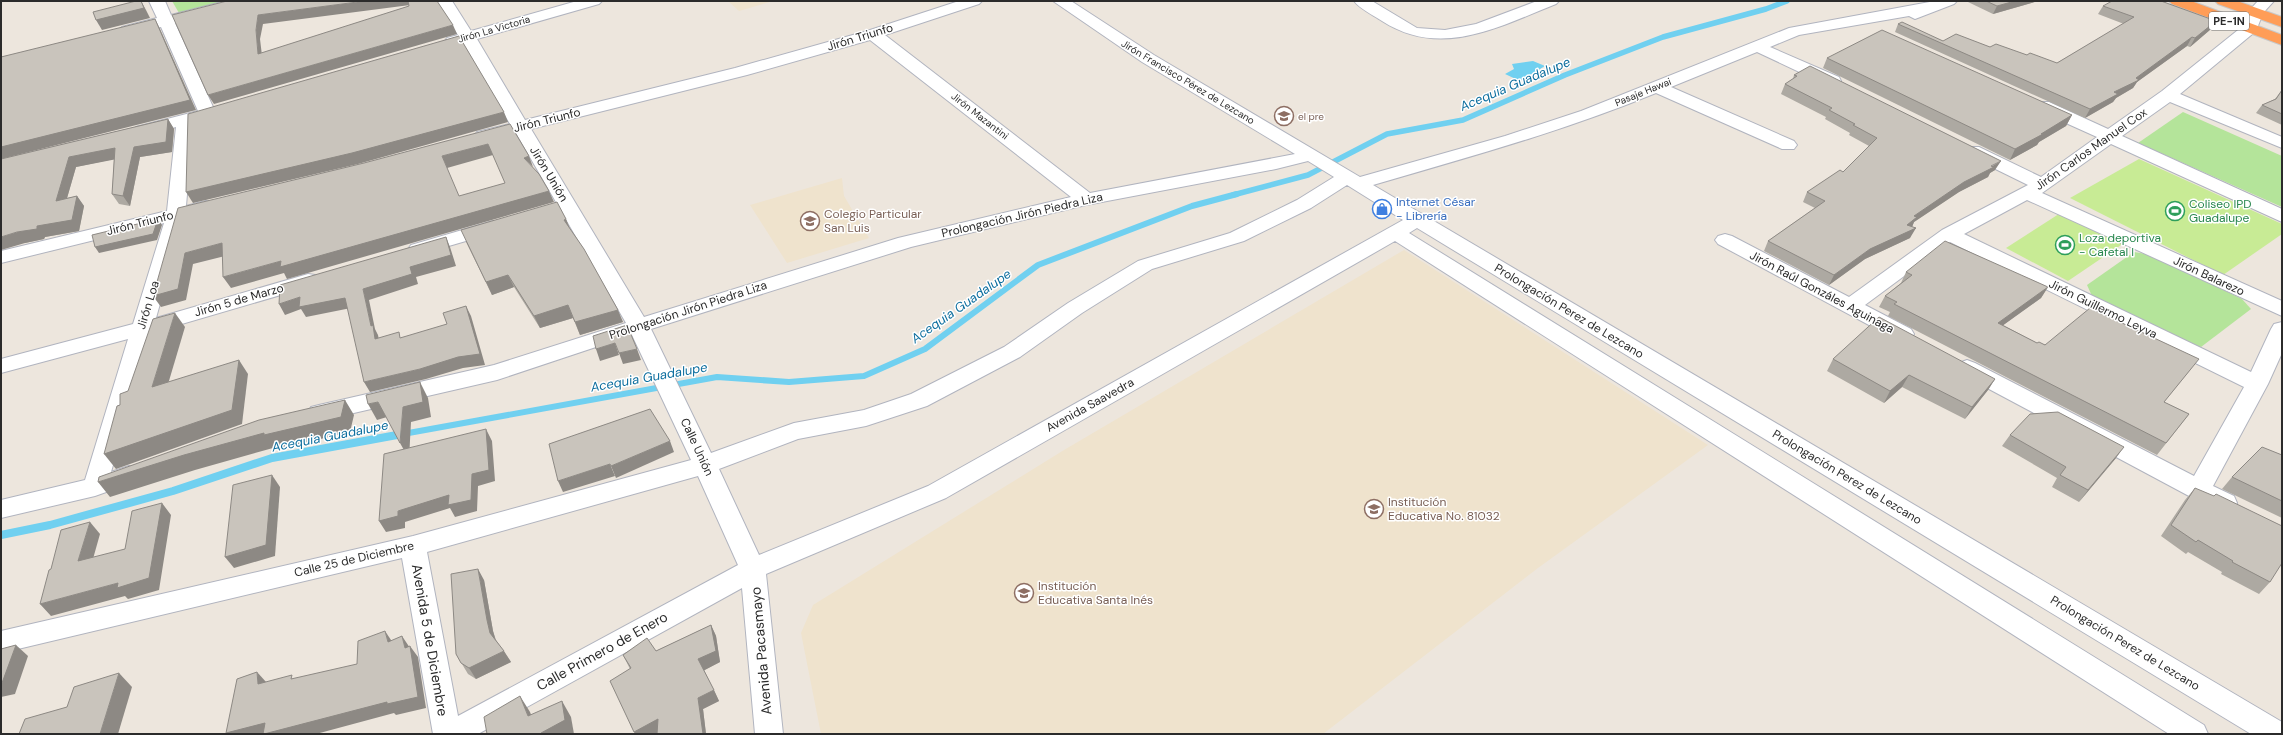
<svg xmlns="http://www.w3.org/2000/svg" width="2283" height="735" font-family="'DM Sans',sans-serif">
  <rect width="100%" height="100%" fill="#ede6dd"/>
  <!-- education -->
  <g fill="#efe3cd">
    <polygon points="728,1 773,1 739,11"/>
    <polygon points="842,178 844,196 869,238 787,263 750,205"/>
    <polygon points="1404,250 1708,445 1538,568 1323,734 821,734 801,633 813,605 1064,450"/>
  </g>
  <!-- green -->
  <g fill="#b4e49a">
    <polygon points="172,1 231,1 179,13"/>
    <polygon points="2183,112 2282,156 2282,207 2138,143"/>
    <polygon points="2134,252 2152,255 2242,299 2251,309 2201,347 2183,342 2092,296 2087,285"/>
  </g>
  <!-- pitch -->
  <g fill="#c8eb95">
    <polygon points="2139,159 2282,224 2282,234 2223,275 2070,198"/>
    <polygon points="2062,212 2124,243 2068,281 2006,248"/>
  </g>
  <!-- water -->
  <polygon fill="#70d0f0" points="1533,61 1545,66 1520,81 1505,74 1514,69 1512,64"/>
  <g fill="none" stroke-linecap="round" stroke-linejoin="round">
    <!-- stream-far2 -->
    <polyline stroke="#70d0f0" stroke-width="5.5" points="1233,195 1308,175 1387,134 1463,120 1565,75 1663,37 1766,9 1787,1"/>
    <!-- stream-far1 -->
    <polyline stroke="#70d0f0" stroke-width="6" points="392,436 717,377 789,382 864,376 925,349 1038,265 1192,206 1237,194"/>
    <!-- stream -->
    <polyline stroke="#70d0f0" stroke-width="8" points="1,535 50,525 173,491 272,458 397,435"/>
    <defs>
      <g id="minor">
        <polygon points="149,1 165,1 171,15 226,1 252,1 249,4 175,23 213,107 223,107 226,111 223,115 193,123 186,206 206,201 213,203 216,207 213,211 184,218 156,318 308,274 315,275 318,280 315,285 151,333 111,472 129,466 137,469 141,475 137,481 95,496 1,518 1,500 85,480 128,339 1,373 1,359 133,324 164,223 1,263 1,251 167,211 176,127 142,136 136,135 133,131 136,127 198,111 161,27 128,35 122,33 120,30 122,27 157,18"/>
        <path d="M436,1H452L471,31L577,1H602L599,4L477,39L525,120L735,68L867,31L959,1H982L979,4L885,35L1090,193L1295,154L1142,62L1053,1H1071L1154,55L1360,177L1505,136L1581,111L1789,28L1935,1H1957L1954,4L1915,19L1909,16L1799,35L1770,47L1839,77L1841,81L1839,85H1827L1757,52L1671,87L1794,141L1797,145L1794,149H1782L1656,93C1564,131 1469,157 1373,185L2282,722V734H2251L1417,228L1409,233L2204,725L2208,734H2169L1395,241L946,498L766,574L783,734H755L742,588L478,734H433L402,558L1,653V631L413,536L691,460L632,335L497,380L319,421L311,419L308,413L311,407L319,405L494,365L626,323L516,133L483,141L477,140L474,136L477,132L510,124L463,43L453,46L447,44L445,41L447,38L458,35ZM870,40L1071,197L898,238L644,317L531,129L747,75ZM1308,161L1334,177L1297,200L1230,233L1138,261L1068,303L1004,347L911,394L864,410L794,423L711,453L651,329L911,247L1086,205L1276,169ZM1347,185L1403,220L928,486L759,555L719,469L798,439L866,426L927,406L1020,357L1082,313L1152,269L1244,241L1311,208ZM698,476L738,565L458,716L427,552Z"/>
        <path d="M1354,1H1372L1417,28L1445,30L1476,24L1537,1H1559L1556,4C1498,27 1441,59 1382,21C1373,15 1360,9 1354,1Z"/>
        <polygon points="2258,1 2274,1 2263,13 2256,31 2180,94 2282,137 2282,148 2170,102 2122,136 2282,209 2282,222 2111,144 2042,193 2282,301 2282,316 2027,200 1964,234 2251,372 2271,329 2274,324 2282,322 2282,353 2268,384 2213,486 2234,496 2237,503 2234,510 2225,512 2189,496 1959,373 1956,368 1959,363 1967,360 1975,363 2194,476 2244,387 1950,242 1865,305 1911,329 1914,334 1911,339 1903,341 1895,339 1718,244 1715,240 1718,236 1725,234 1732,236 1849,297 1942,230 2028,185 1967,155 1964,151 1967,147 1979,147 2041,177 2097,137 2037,110 2034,106 2037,102 2049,102 2108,129 2162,91 2243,26 2248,12"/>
        <polygon points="493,221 500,223 503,227 500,231 418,255 411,253 408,249 411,245"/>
      </g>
      <g id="highway">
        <polygon points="2169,1 2191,1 2282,35 2282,45 2172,4"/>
        <polygon points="2215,1 2237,1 2282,17 2282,27 2218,4"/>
      </g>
    </defs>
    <!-- minor casing -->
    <use href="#minor" stroke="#b1b4bf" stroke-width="2"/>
    <!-- highway casing -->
    <use href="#highway" stroke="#c8c8c8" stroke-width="2"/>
    <!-- minor -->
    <use href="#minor" fill="#fff" fill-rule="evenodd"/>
    <!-- highway -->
    <use href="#highway" fill="#ff9d57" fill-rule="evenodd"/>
  </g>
  <!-- wall -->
  <g fill="#ada9a2">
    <polygon points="1969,1 2038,1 1993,14 1968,2"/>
    <polygon points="2103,6 2211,29 2190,47 2187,46 2137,82 2133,88 2116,98 2113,102 2085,118 1895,32 1898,24 1943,41 1990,47 2027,55 2057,63 2124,24 2098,14"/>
    <polygon points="1827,58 2072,115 2066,126 2039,142 2037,145 2010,160 1823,68"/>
    <polygon points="1794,75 1995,170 1990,173 1988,177 1959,192 1914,222 1912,227 1910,238 1865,259 1829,285 1764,251 1768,241 1815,208 1803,202 1807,192 1843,172 1869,146 1849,135 1850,133 1825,119 1826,117 1781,94 1785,84 1793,79"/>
    <polygon points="2282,90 2282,125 2256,113 2262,105 2275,99"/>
    <polygon points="168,119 174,129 172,152 140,157 130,206 119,204 112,194 114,159 76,167 67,198 77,196 84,206 79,231 45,237 44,239 25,243 1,159"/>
    <polygon points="566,219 570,229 623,322 580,335 573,318 540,328 514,287 492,295 466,242"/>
    <polygon points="1906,272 2048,287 2041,298 2003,325 2037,343 2190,370 2164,402 2189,414 2157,455 1888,316 1890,312 1879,307 1885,296 1901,283"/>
    <polygon points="1833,359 1995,379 1988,390 1965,419 1902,387 1884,403 1827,371"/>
    <polygon points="2010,435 2116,458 2079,502 2052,487 2057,478 2002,446"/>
    <polygon points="2282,455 2282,518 2222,489 2232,477"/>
    <polygon points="2195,488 2270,582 2259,594 2221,574 2222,572 2188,552 2186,554 2161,536 2185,500"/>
    <polygon points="484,580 493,631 496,640 511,662 476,679 468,674 456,654"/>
    <polygon points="711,625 716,636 720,662 704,670 719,701 703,709 706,734 657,734 657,733 656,734 635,734 630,669 623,655 656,651"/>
  </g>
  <!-- shaded-wall -->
  <g fill="#8d8984">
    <polygon points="141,1 146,10 150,18 102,30 96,20"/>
    <polygon points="365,1 409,1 410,5 263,24 260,39 263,64 258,54 256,30 258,15"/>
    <polygon points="2015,1 2038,1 1993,14 1997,6"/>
    <polygon points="155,19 160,29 196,110 1,159 1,147"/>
    <polygon points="2216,21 2211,29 2190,47 2195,38"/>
    <polygon points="453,25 457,34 214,104 208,95"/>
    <polygon points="2192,37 2187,46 2137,82 2133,88 2116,98 2113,102 2085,118 2090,109 2136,78"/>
    <polygon points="504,112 508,122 358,164 193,203 186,192"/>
    <polygon points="2072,115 2066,126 2039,142 2037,145 2010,160 2015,149"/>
    <polygon points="168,119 174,129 172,152 140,157 130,206 123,196 134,147"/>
    <polygon points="488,144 493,155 447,168 442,156"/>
    <polygon points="115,148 122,158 76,167 63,212 56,201 69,157"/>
    <polygon points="529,156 533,167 524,158"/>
    <polygon points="2001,161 1995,170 1990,173 1988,177 1959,192 1914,222 1912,227 1916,228 1910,238 1865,259 1829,285 1834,275 1870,249 1907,225 1914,216 1964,182"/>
    <polygon points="549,191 554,202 287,279 284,273 231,288 223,277 281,261"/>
    <polygon points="77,196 84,206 79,231 45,237 44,239 25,243 1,250 1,237 37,226"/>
    <polygon points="158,219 162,225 157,240 99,253 95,247"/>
    <polygon points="566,219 571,232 564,220"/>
    <polygon points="446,237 450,247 456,266 416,277 418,284 369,300 375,329 378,335 381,350 375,339 371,326 363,289 410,267"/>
    <polygon points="222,243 229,255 193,264 186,300 161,307 153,296 185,253"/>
    <polygon points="508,275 514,287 492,295 486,282"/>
    <polygon points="2048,287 2041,298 1991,334 1998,323"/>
    <polygon points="300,297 345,298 351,308 306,317 301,309 285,315 279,304"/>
    <polygon points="568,305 573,318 540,328 534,316"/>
    <polygon points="466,306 471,316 485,365 463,368 426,379 370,392 364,382 420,369"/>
    <polygon points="618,310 623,322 580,335 575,322"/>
    <polygon points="175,313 185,327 163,401 152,387"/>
    <polygon points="615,343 619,355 600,361 596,349"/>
    <polygon points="637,349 641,360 623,364 619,353"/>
    <polygon points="239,360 248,374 242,424 116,469 104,454"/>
    <polygon points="1909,375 1902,387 1884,403 1890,391"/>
    <polygon points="1995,379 1988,390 1965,419 1972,407"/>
    <polygon points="420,382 428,398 431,417 411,422 409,459 400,443 403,407"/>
    <polygon points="345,400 354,415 350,432 274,450 273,448 195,470 110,497 98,482"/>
    <polygon points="378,402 387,417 377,420 368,404"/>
    <polygon points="486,429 492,441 495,481 478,486 477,511 455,517 450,508 405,522 405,528 386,532 379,521 472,474"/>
    <polygon points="670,441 674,452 616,478 611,466"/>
    <polygon points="2124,447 2116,458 2079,502 2088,490"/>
    <polygon points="610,464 615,476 563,492 558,481"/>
    <polygon points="272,475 280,487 275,556 234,568 225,557"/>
    <polygon points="162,503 171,515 159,590 128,599 125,596 51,616 40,604 118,583"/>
    <polygon points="90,522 100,534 89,573 78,561"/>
    <polygon points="478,569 484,580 493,631 497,645 490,633 487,620"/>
    <polygon points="711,625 716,636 720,662 703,671 698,659"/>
    <polygon points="385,631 393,643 388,642"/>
    <polygon points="402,636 410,648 410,646 418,657 426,708 396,715 394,713 316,734 227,734 226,733 405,648"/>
    <polygon points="16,645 28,656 15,694 1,697 1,683"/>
    <polygon points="504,651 511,662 476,679 469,668"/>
    <polygon points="257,672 267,683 258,684"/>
    <polygon points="119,673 132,687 118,734 100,734"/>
    <polygon points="714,690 719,701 703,709 706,734 703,734 698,698"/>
    <polygon points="520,696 530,712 538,732 528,716"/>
    <polygon points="562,701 571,717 574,734 541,734 541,733"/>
    <polygon points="658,719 663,730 656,734 635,734 634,732"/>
  </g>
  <!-- building -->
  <g fill="#c9c4bc" stroke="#8d8984" fill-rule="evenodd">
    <polygon points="136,1 141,1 144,8 96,20 93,12"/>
    <polygon points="227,1 365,1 258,15 256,30 258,54 409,6 408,1 437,1 453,25 208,95 172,15"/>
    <polygon points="1986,1 2015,1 1997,6"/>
    <polygon points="2112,1 2161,1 2216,21 2195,38 2192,37 2136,78 2139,80 2114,92 2118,94 2090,109 1898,24 1902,22 1943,41 1956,34 1990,47 1996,44 2027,55 2030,53 2057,63 2134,17 2103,6"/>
    <polygon points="155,19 190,100 1,147 1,57"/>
    <polygon points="1882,30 2072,115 2041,134 2043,134 2015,149 1827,58"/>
    <polygon points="459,36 504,112 352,153 186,192 188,114"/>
    <polygon points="1810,66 2001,161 1991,166 1994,167 1964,182 1914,216 1917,217 1907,225 1916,228 1870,249 1834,275 1768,241 1825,201 1807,192 1840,170 1843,172 1877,138 1853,125 1855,124 1829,110 1832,108 1785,84 1797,76 1794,75"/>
    <polygon points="2282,90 2282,114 2262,105 2276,99"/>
    <polygon points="168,119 166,142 134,147 123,196 112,194 115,148 69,157 56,201 77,196 72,220 37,226 37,229 17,232 1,237 1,159"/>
    <path d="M510,124L529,156L524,158L539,174L549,191L280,267L281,261L223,277L222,243L185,253L178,289L153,296L178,208L364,163ZM488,144L505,183L459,196L442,156Z"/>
    <polygon points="557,202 566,219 564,220 584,249 618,310 575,322 568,305 534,316 508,275 486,282 461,230"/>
    <polygon points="158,219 153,234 95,247 92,235"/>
    <polygon points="446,237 451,255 410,267 412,274 363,289 371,326 373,325 375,339 399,332 400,338 447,324 443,313 466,306 480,354 458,357 420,369 364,382 345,298 299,307 300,297 279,304 280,285"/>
    <polygon points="1945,241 2048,287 1998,323 2037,343 2039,342 2045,345 2090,308 2199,359 2164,402 2189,414 2166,443 1894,304 1897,302 1885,296 1912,275 1906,272"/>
    <polygon points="175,313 152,387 239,360 232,410 104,454 117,406 120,405 120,394 128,391 153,319"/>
    <polygon points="1879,317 1995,379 1972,407 1909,375 1890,391 1833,359"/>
    <polygon points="627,325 637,349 619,353 615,343 596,349 593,336"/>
    <polygon points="420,382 423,402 403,407 400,443 378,402 368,404 366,395"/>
    <polygon points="345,400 341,417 264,435 264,433 184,455 98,482 99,477 259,420"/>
    <polygon points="650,409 670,441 611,466 610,464 558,481 549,444"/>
    <polygon points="2058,412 2124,447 2088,490 2060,475 2066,467 2010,435 2030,414"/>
    <polygon points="486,429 489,470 472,474 471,500 448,505 449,495 398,511 398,516 379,521 384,454"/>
    <polygon points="2262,447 2282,455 2282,501 2232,477"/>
    <polygon points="272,475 266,545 225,557 233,485"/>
    <polygon points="2195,488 2214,496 2216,494 2282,526 2282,563 2270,582 2232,562 2233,561 2198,540 2196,542 2171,525"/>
    <polygon points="162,503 149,578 117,588 118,583 40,604 49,570 51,569 61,530 90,522 78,561 125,549 132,511"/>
    <polygon points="478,569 487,620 490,633 504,651 469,668 461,663 456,654 451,574"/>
    <polygon points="711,625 716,651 698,659 714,690 698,698 703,734 657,734 658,719 634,732 610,681 631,668 623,655 647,638 656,651"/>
    <polygon points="385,631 388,642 402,636 405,648 410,646 418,697 387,704 387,702 264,734 263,734 265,723 226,733 237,679 257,672 258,684 292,675 291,679 357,664 358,641"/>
    <polygon points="16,645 2,683 1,683 1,649"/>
    <polygon points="119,673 100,734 19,734 25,719 67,707 74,687"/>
    <polygon points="520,696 528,716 562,701 565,720 541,733 541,734 487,734 484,717"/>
  </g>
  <!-- icons -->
  <defs>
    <symbol id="school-ring" viewBox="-11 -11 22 22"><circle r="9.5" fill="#fff" stroke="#8d6e63" stroke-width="1.5"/><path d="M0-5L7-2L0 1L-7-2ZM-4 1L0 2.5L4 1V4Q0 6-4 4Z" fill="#8d6e63"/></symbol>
    <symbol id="shop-ring" viewBox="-11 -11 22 22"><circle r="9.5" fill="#fff" stroke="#3f7fe0" stroke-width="1.5"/><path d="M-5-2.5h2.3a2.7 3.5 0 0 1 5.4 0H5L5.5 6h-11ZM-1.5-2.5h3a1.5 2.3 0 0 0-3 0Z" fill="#3f7fe0"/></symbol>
    <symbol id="stadium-ring" viewBox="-11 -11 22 22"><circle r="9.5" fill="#fff" stroke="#2e9e5b" stroke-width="1.5"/><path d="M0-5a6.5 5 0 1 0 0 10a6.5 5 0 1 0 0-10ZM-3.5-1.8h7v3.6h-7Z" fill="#2e9e5b"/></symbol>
  </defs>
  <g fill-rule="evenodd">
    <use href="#school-ring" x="1273" y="105" width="22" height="22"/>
    <use href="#shop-ring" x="1371" y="198" width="22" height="22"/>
    <use href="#stadium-ring" x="2164" y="200" width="22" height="22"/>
    <use href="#school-ring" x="799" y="210" width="22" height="22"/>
    <use href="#stadium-ring" x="2054" y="234" width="22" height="22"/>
    <use href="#school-ring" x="1363" y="498" width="22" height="22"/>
    <use href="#school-ring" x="1013" y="582" width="22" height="22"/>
  </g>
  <g text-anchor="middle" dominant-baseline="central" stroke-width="3" stroke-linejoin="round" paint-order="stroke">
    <!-- far-street labels -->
    <g font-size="10" fill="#2b2b2b" stroke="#fff">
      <text transform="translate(494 29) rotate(-16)">Jirón La Victoria</text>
      <text transform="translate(1188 82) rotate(31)">Jirón Francisco Pérez de Lezcano</text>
      <text transform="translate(1643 92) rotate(-22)">Pasaje Hawai</text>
      <text transform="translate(980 116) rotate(38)">Jirón Mazantini</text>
    </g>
    <!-- far-education labels -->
    <g font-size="10" fill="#785e54" stroke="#fff" text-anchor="start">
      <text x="1298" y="116">el pre</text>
    </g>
    <!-- shield labels -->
    <rect fill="#fff" stroke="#6b6b6b" stroke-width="1" x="2209" y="12" width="40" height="18" rx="3"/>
    <g font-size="11" font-weight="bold" fill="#2b2b2b">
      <text x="2229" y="21">PE-1N</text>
    </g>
    <!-- street labels -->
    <g font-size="12" fill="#2b2b2b" stroke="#fff">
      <text transform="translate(860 37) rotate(-17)">Jirón Triunfo</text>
      <text transform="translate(547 120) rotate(-14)">Jirón Triunfo</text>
      <text transform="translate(2091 149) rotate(-35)">Jirón Carlos Manuel Cox</text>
      <text transform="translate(549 174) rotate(59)">Jirón Unión</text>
      <text transform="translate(1022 215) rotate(-13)">Prolongación Jirón Piedra Liza</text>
      <text transform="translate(140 223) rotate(-14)">Jirón Triunfo</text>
      <text transform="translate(2209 276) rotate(25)">Jirón Balarezo</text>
      <text transform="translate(1822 292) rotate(28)">Jirón Raúl Gonzáles Aguinaga</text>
      <text transform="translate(239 300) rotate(-16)">Jirón 5 de Marzo</text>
      <text transform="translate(148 305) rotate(-73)">Jirón Loa</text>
      <text transform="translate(2103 309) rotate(26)">Jirón Guillermo Leyva</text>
      <text transform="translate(688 310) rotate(-18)">Prolongación Jirón Piedra Liza</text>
      <text transform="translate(1569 311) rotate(31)">Prolongación Perez de Lezcano</text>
      <text transform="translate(1090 405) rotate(-29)">Avenida Saavedra</text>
      <text transform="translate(697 447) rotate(65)">Calle Unión</text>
      <text transform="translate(1847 477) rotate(31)">Prolongación Perez de Lezcano</text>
      <text transform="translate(354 559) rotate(-13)">Calle 25 de Diciembre</text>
      <text transform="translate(2125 643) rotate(31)">Prolongación Perez de Lezcano</text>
    </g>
    <!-- shop labels -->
    <g font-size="12" fill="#366cbe" stroke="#fff" text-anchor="start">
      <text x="1396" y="202">Internet César<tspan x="1396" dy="14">- Librería</tspan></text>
    </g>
    <!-- leisure labels -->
    <g font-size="12" fill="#27864d" stroke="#fff" text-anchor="start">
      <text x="2189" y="204">Coliseo IPD<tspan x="2189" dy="14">Guadalupe</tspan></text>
      <text x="2079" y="238">Loza deportiva<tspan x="2079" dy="14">- Cafetal I</tspan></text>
    </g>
    <!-- education labels -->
    <g font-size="12" fill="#785e54" stroke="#fff" text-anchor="start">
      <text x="824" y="214">Colegio Particular<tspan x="824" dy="14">San Luis</tspan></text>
      <text x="1388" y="502">Institución<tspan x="1388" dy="14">Educativa No. 81032</tspan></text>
      <text x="1038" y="586">Institución<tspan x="1038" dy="14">Educativa Santa Inés</tspan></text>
    </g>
    <!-- water labels -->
    <g font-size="13" font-style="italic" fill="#0d6e9e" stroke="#fff">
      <text transform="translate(1515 84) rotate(-23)">Acequia Guadalupe</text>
      <text transform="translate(961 306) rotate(-35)">Acequia Guadalupe</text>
      <text transform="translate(649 377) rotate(-10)">Acequia Guadalupe</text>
      <text transform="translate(330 436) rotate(-11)">Acequia Guadalupe</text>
    </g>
    <!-- near-street labels -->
    <g font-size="14" fill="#2b2b2b" stroke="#fff">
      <text transform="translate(430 640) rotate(80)">Avenida 5 de Diciembre</text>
      <text transform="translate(602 651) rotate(-29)">Calle Primero de Enero</text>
      <text transform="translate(761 651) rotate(-95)">Avenida Pacasmayo</text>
    </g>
  </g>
  <!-- border -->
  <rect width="2283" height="735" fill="none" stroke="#2b2b2b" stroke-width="4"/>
</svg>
